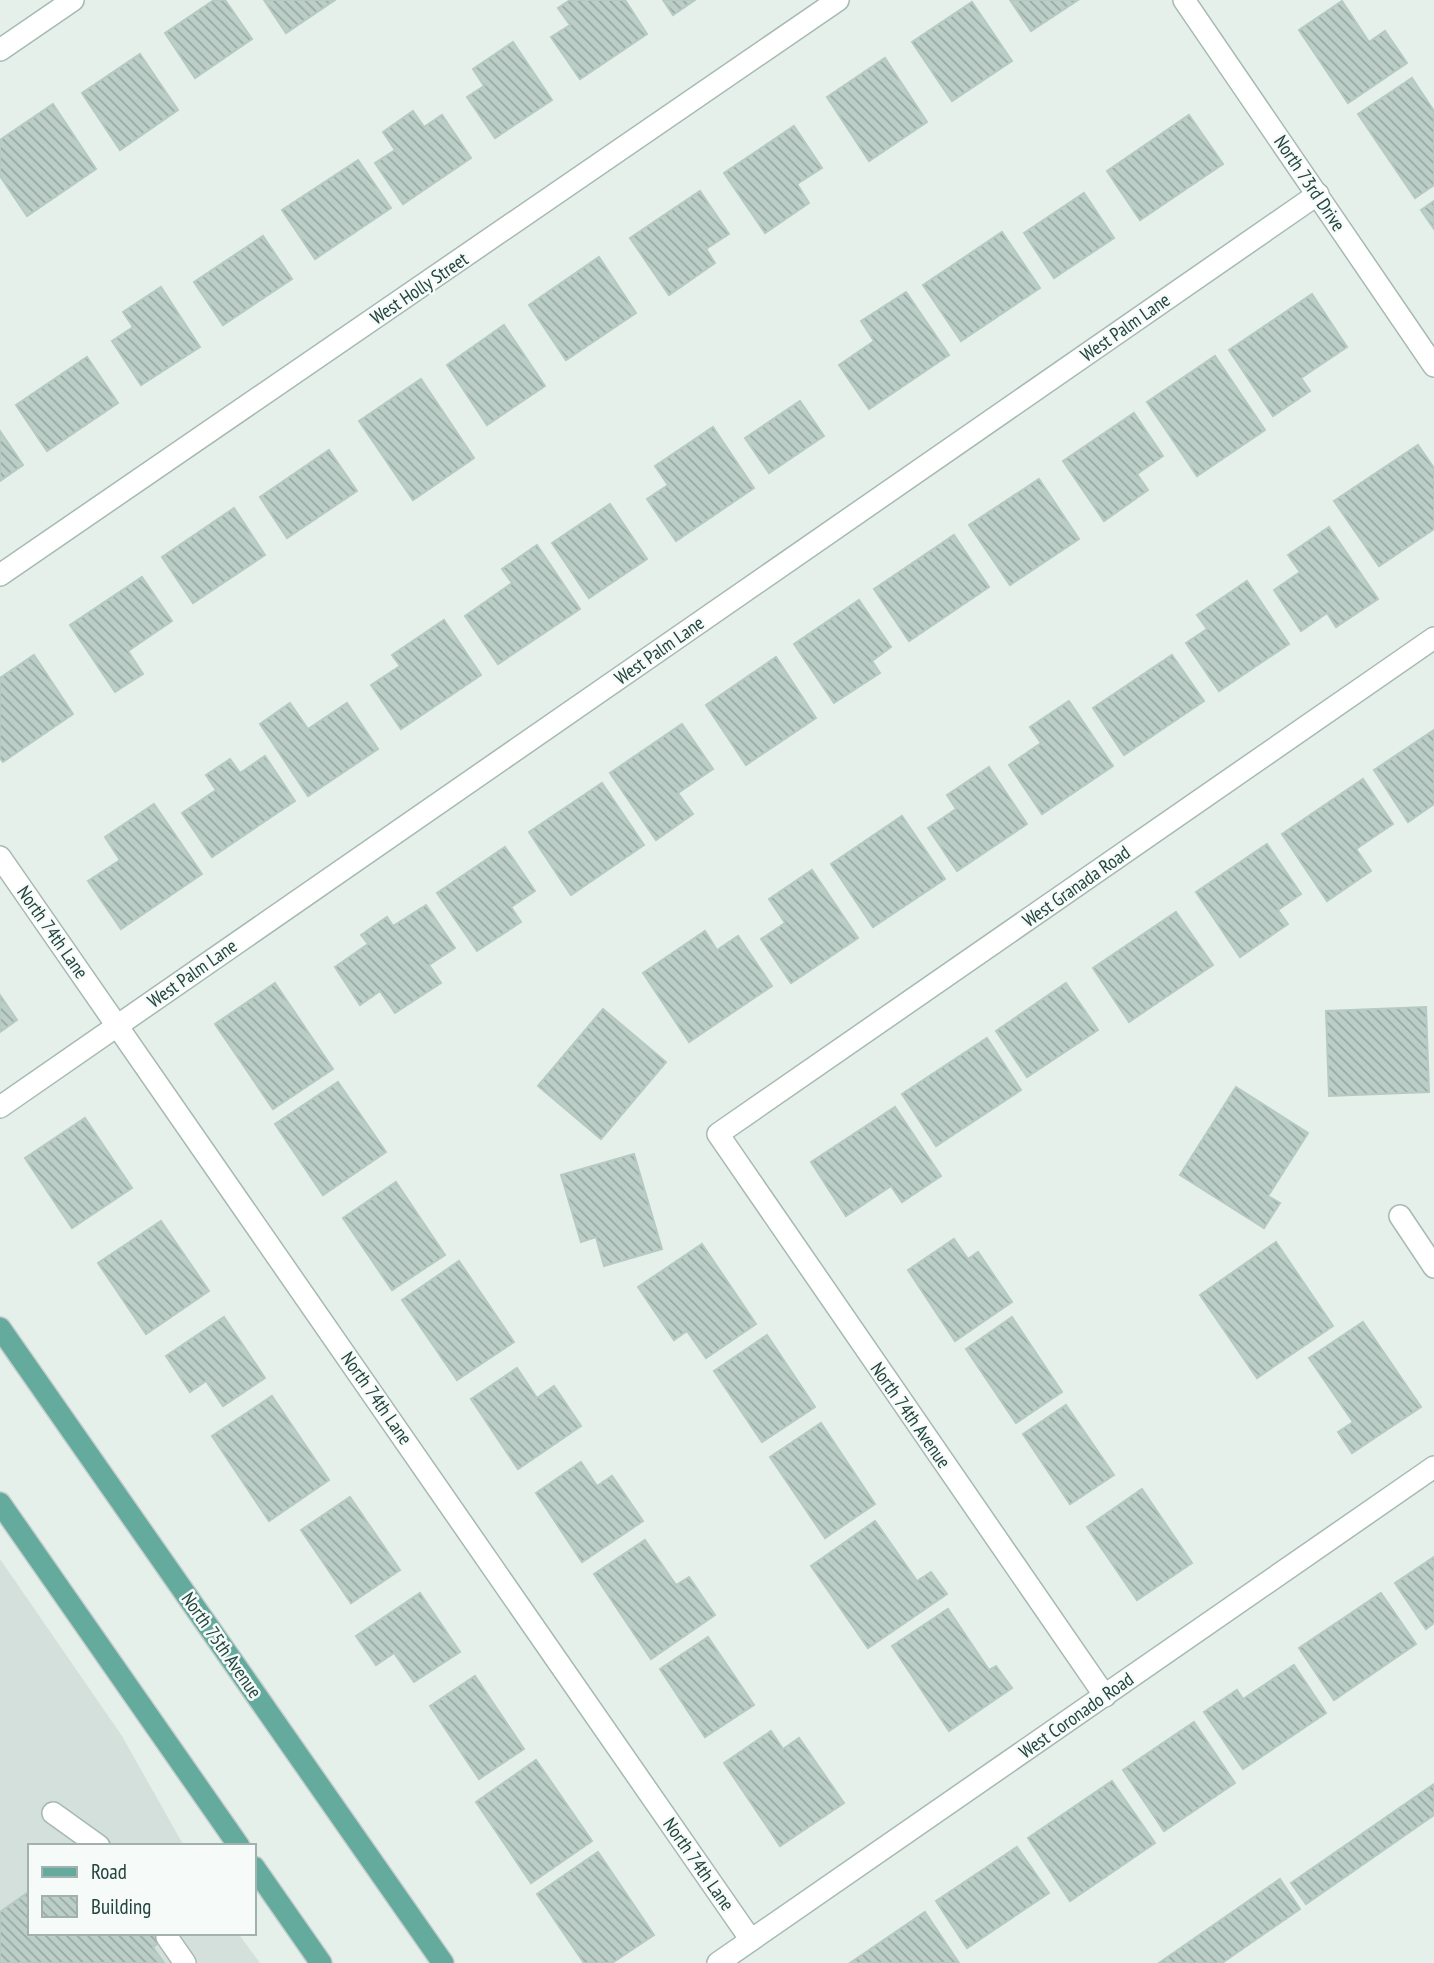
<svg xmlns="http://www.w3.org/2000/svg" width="1434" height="1963" font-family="'PT Sans Narrow',sans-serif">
  <defs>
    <pattern id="building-back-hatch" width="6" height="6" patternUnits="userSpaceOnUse" patternTransform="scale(1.75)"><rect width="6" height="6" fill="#bccec8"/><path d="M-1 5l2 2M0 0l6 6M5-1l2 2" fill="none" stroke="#98a9a4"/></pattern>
  </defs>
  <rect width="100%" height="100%" fill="#e5f0eb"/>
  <!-- built -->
  <polygon fill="#d3e0db" points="0,1559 122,1736 184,1846 30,1846 30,1933 238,1933 260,1963 0,1963"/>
  <!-- building -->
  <g fill="url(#building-back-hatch)" stroke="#b6cac3" stroke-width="2">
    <polygon points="214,0 225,0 252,39 195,78 165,33"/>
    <polygon points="264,0 335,0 286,33"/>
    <polygon points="570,0 625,0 647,34 580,79 551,37 570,25 558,8"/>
    <polygon points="663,0 695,0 673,15"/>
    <polygon points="1010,0 1078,0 1031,31"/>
    <polygon points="1342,1 1369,42 1385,31 1407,63 1348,103 1299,30"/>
    <polygon points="972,2 1012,61 952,101 912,42"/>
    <polygon points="513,42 552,100 495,138 467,97 484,86 473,69"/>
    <polygon points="140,54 178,110 120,150 82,93"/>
    <polygon points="885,58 927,122 869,161 827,97"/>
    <polygon points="1412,78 1434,111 1434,185 1415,198 1358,114"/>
    <polygon points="53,104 96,169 27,216 0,176 0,140"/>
    <polygon points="413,111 424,127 442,115 471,158 403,204 375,163 395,150 383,132"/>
    <polygon points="1189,115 1223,164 1140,220 1107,171"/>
    <polygon points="794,126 822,168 797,184 809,203 765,233 724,173"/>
    <polygon points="358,160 391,208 315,259 282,210"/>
    <polygon points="700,191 729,234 706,249 715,263 669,295 630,238"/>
    <polygon points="1084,193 1114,238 1054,278 1024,233"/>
    <polygon points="1434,201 1434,229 1421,210"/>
    <polygon points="1002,232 1040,288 961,341 923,285"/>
    <polygon points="263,236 292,279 223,325 194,282"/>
    <polygon points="599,257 636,313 566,360 529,305"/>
    <polygon points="161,287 200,347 141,385 112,341 133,327 123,312"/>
    <polygon points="906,292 949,355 869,409 839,365 874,341 861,321"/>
    <polygon points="1312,294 1347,347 1301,378 1310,391 1273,416 1229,350"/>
    <polygon points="504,325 545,386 487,425 447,365"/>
    <polygon points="1215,356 1265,430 1197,476 1147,402"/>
    <polygon points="87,357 118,403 47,451 16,405"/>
    <polygon points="421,379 474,458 413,500 359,421"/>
    <polygon points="800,401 824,436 769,473 745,438"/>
    <polygon points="1134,413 1163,456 1137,474 1148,490 1104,521 1063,461"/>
    <polygon points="713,427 754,488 676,541 647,499 668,485 655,466"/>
    <polygon points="0,431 23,465 0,481"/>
    <polygon points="1418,445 1434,468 1434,529 1379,566 1334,501"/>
    <polygon points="329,450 357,491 287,538 260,497"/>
    <polygon points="1039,479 1079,539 1010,585 969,525"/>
    <polygon points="610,504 647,559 589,598 552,543"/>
    <polygon points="234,508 265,555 193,603 162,557"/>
    <polygon points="1329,527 1378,599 1336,627 1327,613 1301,631 1274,590 1300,572 1288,555"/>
    <polygon points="954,535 989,587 909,641 874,589"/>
    <polygon points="537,545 580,609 498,664 465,616 512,583 502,569"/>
    <polygon points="142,577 172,621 128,651 143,674 115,692 70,625"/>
    <polygon points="1247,581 1289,644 1219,691 1186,643 1207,629 1197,615"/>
    <polygon points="859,600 891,647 872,661 880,673 834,703 794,644"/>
    <polygon points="444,620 481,675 401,729 371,685 400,666 392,655"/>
    <polygon points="34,655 73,714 3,762 0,758 0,678"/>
    <polygon points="1172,655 1204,701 1124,755 1093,708"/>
    <polygon points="776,657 816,718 746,765 706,705"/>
    <polygon points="1069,701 1113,766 1042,814 1009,765 1041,743 1030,727"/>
    <polygon points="290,703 308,729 347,703 378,749 308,796 260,724"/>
    <polygon points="682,724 713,769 678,793 693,814 656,840 610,773"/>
    <polygon points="1434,730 1434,804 1408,822 1374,770"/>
    <polygon points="265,756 295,801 212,857 182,813 216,790 206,775 230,759 240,773"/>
    <polygon points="989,767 1027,824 957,871 928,828 956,809 947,795"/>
    <polygon points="1363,779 1393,824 1356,849 1371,871 1327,901 1282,834"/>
    <polygon points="602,783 644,845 571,895 529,832"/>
    <polygon points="154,804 202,874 121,929 88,881 120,860 105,837"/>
    <polygon points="902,816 945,879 873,927 831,864"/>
    <polygon points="1267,844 1301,894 1278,910 1288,924 1240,957 1196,892"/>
    <polygon points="505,847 535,891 511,907 521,922 477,951 437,893"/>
    <polygon points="812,870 858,938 791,983 761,939 785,923 769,899"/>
    <polygon points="426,905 455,948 429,965 441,983 395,1013 380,991 360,1005 335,967 368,944 361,935 387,917 393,926"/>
    <polygon points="1176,912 1213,965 1129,1022 1093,968"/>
    <polygon points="705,931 717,950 738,936 772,986 689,1042 643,973"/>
    <polygon points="275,983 333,1069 273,1109 215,1024"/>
    <polygon points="1066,983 1098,1030 1027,1077 996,1031"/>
    <polygon points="0,995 17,1020 0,1032"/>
    <polygon points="1426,1007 1429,1092 1329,1096 1326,1011"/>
    <polygon points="603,1009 666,1062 601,1139 538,1086"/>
    <polygon points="987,1038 1021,1090 936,1146 902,1094"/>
    <polygon points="338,1082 386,1152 323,1195 275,1124"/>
    <polygon points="1236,1087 1308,1133 1268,1196 1280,1203 1264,1228 1180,1175"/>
    <polygon points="895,1107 941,1176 902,1202 891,1186 846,1216 811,1162"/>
    <polygon points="85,1118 132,1188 72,1228 25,1158"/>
    <polygon points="634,1154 662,1249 604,1266 596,1237 581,1242 561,1175"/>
    <polygon points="396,1182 445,1255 392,1290 343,1218"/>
    <polygon points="161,1221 209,1291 146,1334 98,1263"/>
    <polygon points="954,1239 968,1259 978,1252 1012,1302 955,1341 908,1270"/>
    <polygon points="1276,1242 1333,1326 1257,1378 1200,1295"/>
    <polygon points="702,1244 756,1324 706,1358 687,1331 674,1340 638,1287"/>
    <polygon points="459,1261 514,1342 457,1380 402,1300"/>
    <polygon points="224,1317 265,1378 223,1406 206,1381 190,1392 166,1356"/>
    <polygon points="1012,1317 1062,1392 1016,1423 966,1349"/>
    <polygon points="1363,1322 1421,1407 1352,1453 1338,1432 1353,1422 1309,1358"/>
    <polygon points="767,1335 815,1407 762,1442 714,1371"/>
    <polygon points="517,1368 537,1398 554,1386 581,1426 518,1469 471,1399"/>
    <polygon points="272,1396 329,1480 269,1521 212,1436"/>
    <polygon points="1066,1405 1114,1475 1070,1504 1023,1434"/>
    <polygon points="821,1423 875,1504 825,1538 770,1457"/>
    <polygon points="581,1462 597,1486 612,1476 643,1521 582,1562 536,1493"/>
    <polygon points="1142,1489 1192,1563 1137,1600 1087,1527"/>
    <polygon points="350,1497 400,1570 351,1603 301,1530"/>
    <polygon points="875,1521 917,1581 931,1572 947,1594 868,1648 811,1566"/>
    <polygon points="645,1540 676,1585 689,1577 715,1615 651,1659 594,1574"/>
    <polygon points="1434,1557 1434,1623 1426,1629 1395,1583"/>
    <polygon points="420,1593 460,1652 414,1682 394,1653 376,1665 356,1636"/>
    <polygon points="1381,1593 1416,1644 1334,1700 1299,1648"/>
    <polygon points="948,1609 989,1670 996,1666 1012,1688 949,1731 892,1646"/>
    <polygon points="708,1637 754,1705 705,1737 660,1669"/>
    <polygon points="1294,1665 1326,1713 1243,1769 1204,1712 1237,1690 1243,1699"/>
    <polygon points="475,1676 524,1749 479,1779 430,1706"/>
    <polygon points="1194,1722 1235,1783 1164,1831 1123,1770"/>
    <polygon points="771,1731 783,1749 799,1738 844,1803 780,1846 724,1763"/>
    <polygon points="536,1760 592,1841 531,1883 476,1802"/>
    <polygon points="1112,1781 1155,1843 1070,1901 1028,1838"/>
    <polygon points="1434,1784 1434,1815 1306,1904 1291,1883"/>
    <polygon points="1017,1847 1049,1893 967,1948 936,1901"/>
    <polygon points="598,1852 654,1935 612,1963 584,1963 537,1894"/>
    <polygon points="1280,1879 1300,1909 1222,1963 1159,1963"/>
    <polygon points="30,1891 30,1933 172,1933 153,1947 164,1963 0,1963 0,1912"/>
    <polygon points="925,1912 959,1963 850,1963"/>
  </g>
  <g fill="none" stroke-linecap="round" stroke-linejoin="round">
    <defs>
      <g id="minor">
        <polyline points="1184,0 1434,366"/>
        <polyline points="0,50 73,0"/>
        <polyline points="0,575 838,0"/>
        <polyline points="0,857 751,1940"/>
        <polyline points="0,1107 1318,194"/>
        <polyline points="1400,1216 1434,1267"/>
        <polyline points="1105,1696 718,1134 1434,638"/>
        <polyline points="53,1813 99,1846"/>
        <polyline points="167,1937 185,1963"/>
        <polyline points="718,1963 1434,1467"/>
      </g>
      <g id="major">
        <polyline points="0,1328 443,1963"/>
        <polyline points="0,1503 239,1846"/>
        <polyline points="254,1867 321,1963"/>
      </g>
    </defs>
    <!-- minor casing -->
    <use href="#minor" stroke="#a6b9b3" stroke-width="24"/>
    <!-- major casing -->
    <use href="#major" stroke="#c5cecd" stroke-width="24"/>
    <!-- minor -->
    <use href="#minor" stroke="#fff" stroke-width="21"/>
    <!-- major -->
    <use href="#major" stroke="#64aa9d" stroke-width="21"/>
  </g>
  <g text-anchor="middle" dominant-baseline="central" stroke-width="5" stroke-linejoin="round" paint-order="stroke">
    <!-- street labels -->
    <g font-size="19" fill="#21443d" stroke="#f6fbf9">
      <text transform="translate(1310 183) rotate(56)">North 73rd Drive</text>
      <text transform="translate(419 288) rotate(-34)">West Holly Street</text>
      <text transform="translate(1125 327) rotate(-35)">West Palm Lane</text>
      <text transform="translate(659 650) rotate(-35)">West Palm Lane</text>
      <text transform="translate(1076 886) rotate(-35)">West Granada Road</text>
      <text transform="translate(53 932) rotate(55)">North 74th Lane</text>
      <text transform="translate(192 973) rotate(-35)">West Palm Lane</text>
      <text transform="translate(377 1398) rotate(55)">North 74th Lane</text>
      <text transform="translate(911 1415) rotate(55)">North 74th Avenue</text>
      <text transform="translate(222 1645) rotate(55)">North 75th Avenue</text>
      <text transform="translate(1076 1715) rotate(-35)">West Coronado Road</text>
      <text transform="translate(699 1864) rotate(55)">North 74th Lane</text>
    </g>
  </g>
  <!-- legend -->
  <rect x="28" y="1844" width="228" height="91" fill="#f6fbf9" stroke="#a1b2ae" stroke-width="2"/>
  <rect x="42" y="1867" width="35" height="10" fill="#64aa9d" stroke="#a1b2ae" stroke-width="2"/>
  <text x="91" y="1879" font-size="21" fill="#21443d">Road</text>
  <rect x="42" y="1896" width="35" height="21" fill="url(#building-back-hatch)" stroke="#a1b2ae" stroke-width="2"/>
  <text x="91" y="1914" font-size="21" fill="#21443d">Building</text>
</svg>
